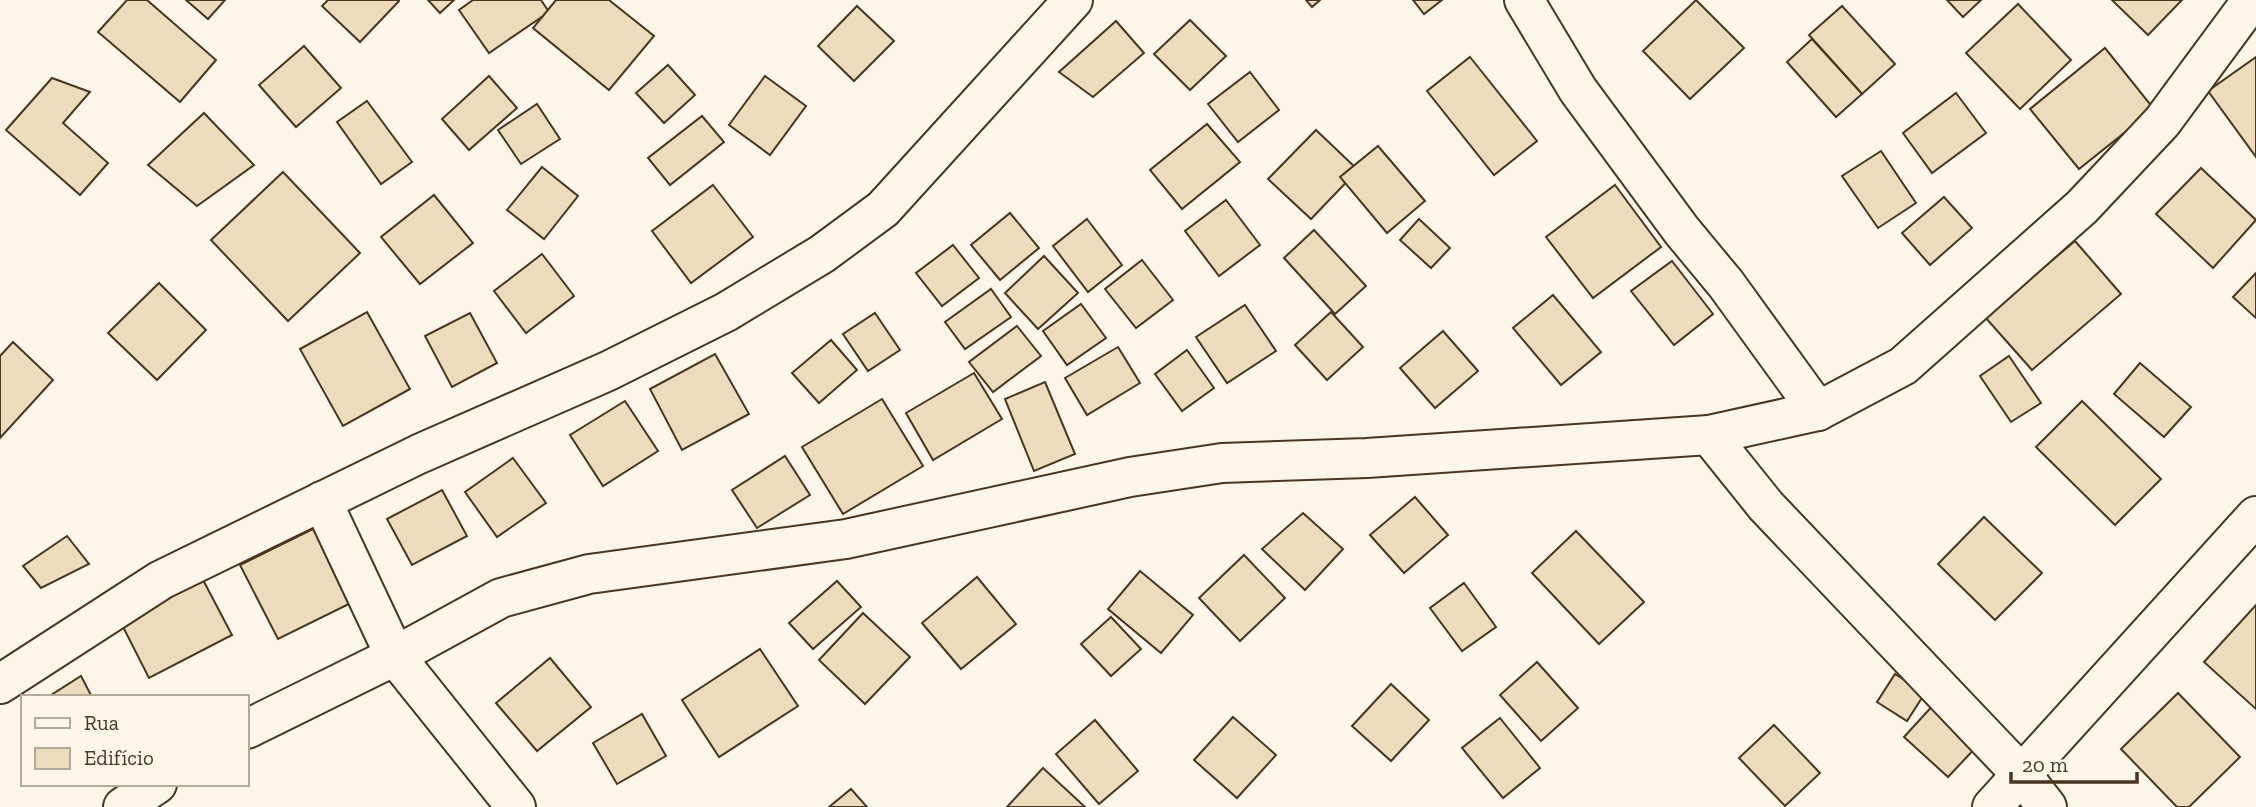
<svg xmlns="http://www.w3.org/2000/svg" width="2256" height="807" font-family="'Zilla Slab',serif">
  <rect width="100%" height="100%" fill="#fbf6e9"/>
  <!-- building -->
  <g fill="#ecdcbc" stroke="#4a3520" stroke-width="2">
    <polygon points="127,0 147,0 216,60 180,102 98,32"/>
    <polygon points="186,0 225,0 208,19"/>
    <polygon points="328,0 399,0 399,1 360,42 322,6"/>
    <polygon points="428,0 454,0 440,13"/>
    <polygon points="473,0 541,0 549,12 489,53 459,10"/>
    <polygon points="556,0 609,0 654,36 609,90 533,28"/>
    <polygon points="1306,0 1320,0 1312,7"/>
    <polygon points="1413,0 1442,0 1424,14"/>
    <polygon points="1696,0 1744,48 1690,99 1643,51"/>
    <polygon points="1947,0 1981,0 1963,17"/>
    <polygon points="2112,0 2182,0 2148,35"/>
    <polygon points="2018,4 2071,60 2020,109 1966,53"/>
    <polygon points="857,6 894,41 854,81 818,46"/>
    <polygon points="1842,6 1895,64 1862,94 1809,35"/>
    <polygon points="1190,20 1226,56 1190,90 1154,54"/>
    <polygon points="1116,21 1144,53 1093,97 1059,72"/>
    <polygon points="1812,39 1862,94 1836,117 1787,62"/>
    <polygon points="304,46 341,88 296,127 259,85"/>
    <polygon points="2105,48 2154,109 2079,169 2030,109"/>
    <polygon points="1470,57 1537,141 1494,175 1427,91"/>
    <polygon points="2256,57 2256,157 2208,91"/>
    <polygon points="668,65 695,95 664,123 636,93"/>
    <polygon points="1250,72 1279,110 1238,142 1208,104"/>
    <polygon points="489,76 517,108 469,150 442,119"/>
    <polygon points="765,76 806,106 770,155 729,125"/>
    <polygon points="52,78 90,92 63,123 108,163 80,195 6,130"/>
    <polygon points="1956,93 1986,133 1932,173 1903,133"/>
    <polygon points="367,101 412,162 381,184 337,122"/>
    <polygon points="537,104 560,139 521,164 498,130"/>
    <polygon points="204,113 254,165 197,206 148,165"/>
    <polygon points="702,116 724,142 670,185 648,158"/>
    <polygon points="1207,124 1240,162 1182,209 1150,170"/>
    <polygon points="1316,130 1358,170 1311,219 1268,179"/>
    <polygon points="1378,146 1425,201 1387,233 1340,177"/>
    <polygon points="1881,151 1916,203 1878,228 1842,176"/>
    <polygon points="542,167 578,196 544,239 507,210"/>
    <polygon points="2201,168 2256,220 2213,268 2156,214"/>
    <polygon points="283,172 360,253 288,321 211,240"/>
    <polygon points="713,185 753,237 691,283 652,231"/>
    <polygon points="1615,185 1661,247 1593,298 1546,237"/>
    <polygon points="434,195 473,243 420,284 381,237"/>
    <polygon points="1944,197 1972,228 1930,265 1902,233"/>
    <polygon points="1226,200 1260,245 1219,276 1185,231"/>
    <polygon points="1010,213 1039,248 1000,280 971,245"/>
    <polygon points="1087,219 1122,265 1088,292 1053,246"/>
    <polygon points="1419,219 1450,248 1431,268 1400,240"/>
    <polygon points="1314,230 1366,286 1335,314 1284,258"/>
    <polygon points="2075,241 2121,294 2032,370 1985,317"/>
    <polygon points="953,245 979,278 942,306 916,273"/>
    <polygon points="542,254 574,296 526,333 494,291"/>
    <polygon points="1044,256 1078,293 1038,329 1005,293"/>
    <polygon points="1142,260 1173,300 1136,328 1105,289"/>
    <polygon points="1672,261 1713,314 1674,345 1631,291"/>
    <polygon points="2256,273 2256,318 2233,297"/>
    <polygon points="159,283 206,330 157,380 108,333"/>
    <polygon points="991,289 1011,317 965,349 945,322"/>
    <polygon points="1553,295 1601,352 1561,385 1513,328"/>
    <polygon points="1081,304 1106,338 1067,365 1043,331"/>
    <polygon points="1245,305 1276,351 1227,383 1196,337"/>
    <polygon points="367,312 410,389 343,426 300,349"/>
    <polygon points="1331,312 1363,347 1327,380 1295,345"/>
    <polygon points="470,313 497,363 452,387 425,336"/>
    <polygon points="875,313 900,350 868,371 843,334"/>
    <polygon points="1017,326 1041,356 993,392 969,362"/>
    <polygon points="1443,331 1478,371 1435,408 1400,368"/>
    <polygon points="831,340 857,370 819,403 792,373"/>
    <polygon points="13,342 53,380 0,438 0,356"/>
    <polygon points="1118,347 1140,383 1087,415 1065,378"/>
    <polygon points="1187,350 1214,388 1182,411 1155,374"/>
    <polygon points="715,354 749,414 682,450 650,389"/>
    <polygon points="2009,356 2041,403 2011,422 1980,376"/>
    <polygon points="2140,363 2191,407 2164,437 2114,394"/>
    <polygon points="974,373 1002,419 933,460 906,413"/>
    <polygon points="1045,382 1075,454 1034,471 1005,399"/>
    <polygon points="882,399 923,466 843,514 802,447"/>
    <polygon points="625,401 658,451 603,486 570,435"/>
    <polygon points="2082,401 2161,479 2115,525 2036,447"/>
    <polygon points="785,456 810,495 757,528 732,490"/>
    <polygon points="513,458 546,503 497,537 465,492"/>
    <polygon points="442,490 467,536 412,565 387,519"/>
    <polygon points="1415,497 1448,535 1404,573 1370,535"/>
    <polygon points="1303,513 1343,549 1305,590 1262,549"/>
    <polygon points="1984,517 2042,573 1995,620 1938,564"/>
    <polygon points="321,525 359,599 278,639 240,565"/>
    <polygon points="1576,531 1644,602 1599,644 1532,573"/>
    <polygon points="67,536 89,564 41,588 23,566"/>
    <polygon points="1244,555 1285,598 1240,641 1199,598"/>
    <polygon points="1140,571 1193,615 1161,653 1108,609"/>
    <polygon points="977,577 1016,624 961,669 922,623"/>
    <polygon points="202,578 232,635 149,678 120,621"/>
    <polygon points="837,581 861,607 813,649 789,623"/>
    <polygon points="1464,583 1496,627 1462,651 1430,608"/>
    <polygon points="2256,605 2256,709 2204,662"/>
    <polygon points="863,613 910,657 865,704 819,660"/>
    <polygon points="1111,617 1141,649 1111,676 1081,644"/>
    <polygon points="760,649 798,706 719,757 682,700"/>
    <polygon points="550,658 591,707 537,751 496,703"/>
    <polygon points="1537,662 1578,708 1541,741 1500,695"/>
    <polygon points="1895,674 1925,693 1907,721 1877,702"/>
    <polygon points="81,676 92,697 48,697"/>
    <polygon points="1391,684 1429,720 1391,761 1352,726"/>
    <polygon points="2178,693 2240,757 2189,807 2177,807 2121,749"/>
    <polygon points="1936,702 1980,743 1948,777 1904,737"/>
    <polygon points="642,714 666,756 617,784 593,743"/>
    <polygon points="1233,717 1276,755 1237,798 1194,760"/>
    <polygon points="1500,718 1540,768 1503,798 1462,748"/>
    <polygon points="1095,720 1138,771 1099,804 1056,754"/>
    <polygon points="1774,725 1820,773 1785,806 1739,758"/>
    <polygon points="1043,768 1085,807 1007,807"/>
    <polygon points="851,789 867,807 829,807"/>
  </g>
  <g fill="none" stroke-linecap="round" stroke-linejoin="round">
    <defs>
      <g id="minor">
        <polyline points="1524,0 1578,90 1682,231 1726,284 1818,411"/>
        <polyline points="1709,435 1766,506 2022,775 2047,807"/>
        <polyline points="322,501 395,656 516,807"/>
        <polyline points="0,684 161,580 419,454 608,371 726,312 822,254 883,209 1073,0"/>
        <polyline points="247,729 395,656 501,598 589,574 846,539 1130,477 1222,463 1367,458 1709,435 1818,411 1903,366 2082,207 2162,122 2252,0"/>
        <polyline points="123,807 157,784"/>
      </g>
      <polyline id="tertiary" points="1992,807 2256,516"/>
    </defs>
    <!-- minor casing -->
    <use href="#minor" stroke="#4a3520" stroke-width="42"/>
    <!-- tertiary casing -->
    <use href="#tertiary" stroke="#4a3520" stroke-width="42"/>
    <!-- minor -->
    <use href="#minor" stroke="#fbf6e9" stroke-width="38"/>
    <!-- tertiary -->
    <use href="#tertiary" stroke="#fbf6e9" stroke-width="38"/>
  </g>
  <!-- legend -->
  <rect x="21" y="695" width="228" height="91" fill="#fbf6e9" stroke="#b4a999" stroke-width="2"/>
  <rect x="35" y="718" width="35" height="10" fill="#fbf6e9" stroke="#b4a999" stroke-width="2"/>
  <text x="84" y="730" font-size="21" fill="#4a3520">Rua</text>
  <rect x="35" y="748" width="35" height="21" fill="#ecdcbc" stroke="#b4a999" stroke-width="2"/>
  <text x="84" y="765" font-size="21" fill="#4a3520">Edifício</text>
  <!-- scale -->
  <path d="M2011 772v10h126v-10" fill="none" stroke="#4a3520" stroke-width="3.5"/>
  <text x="2022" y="772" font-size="21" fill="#4a3520" stroke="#fbf6e9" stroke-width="5" paint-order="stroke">20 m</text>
</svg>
